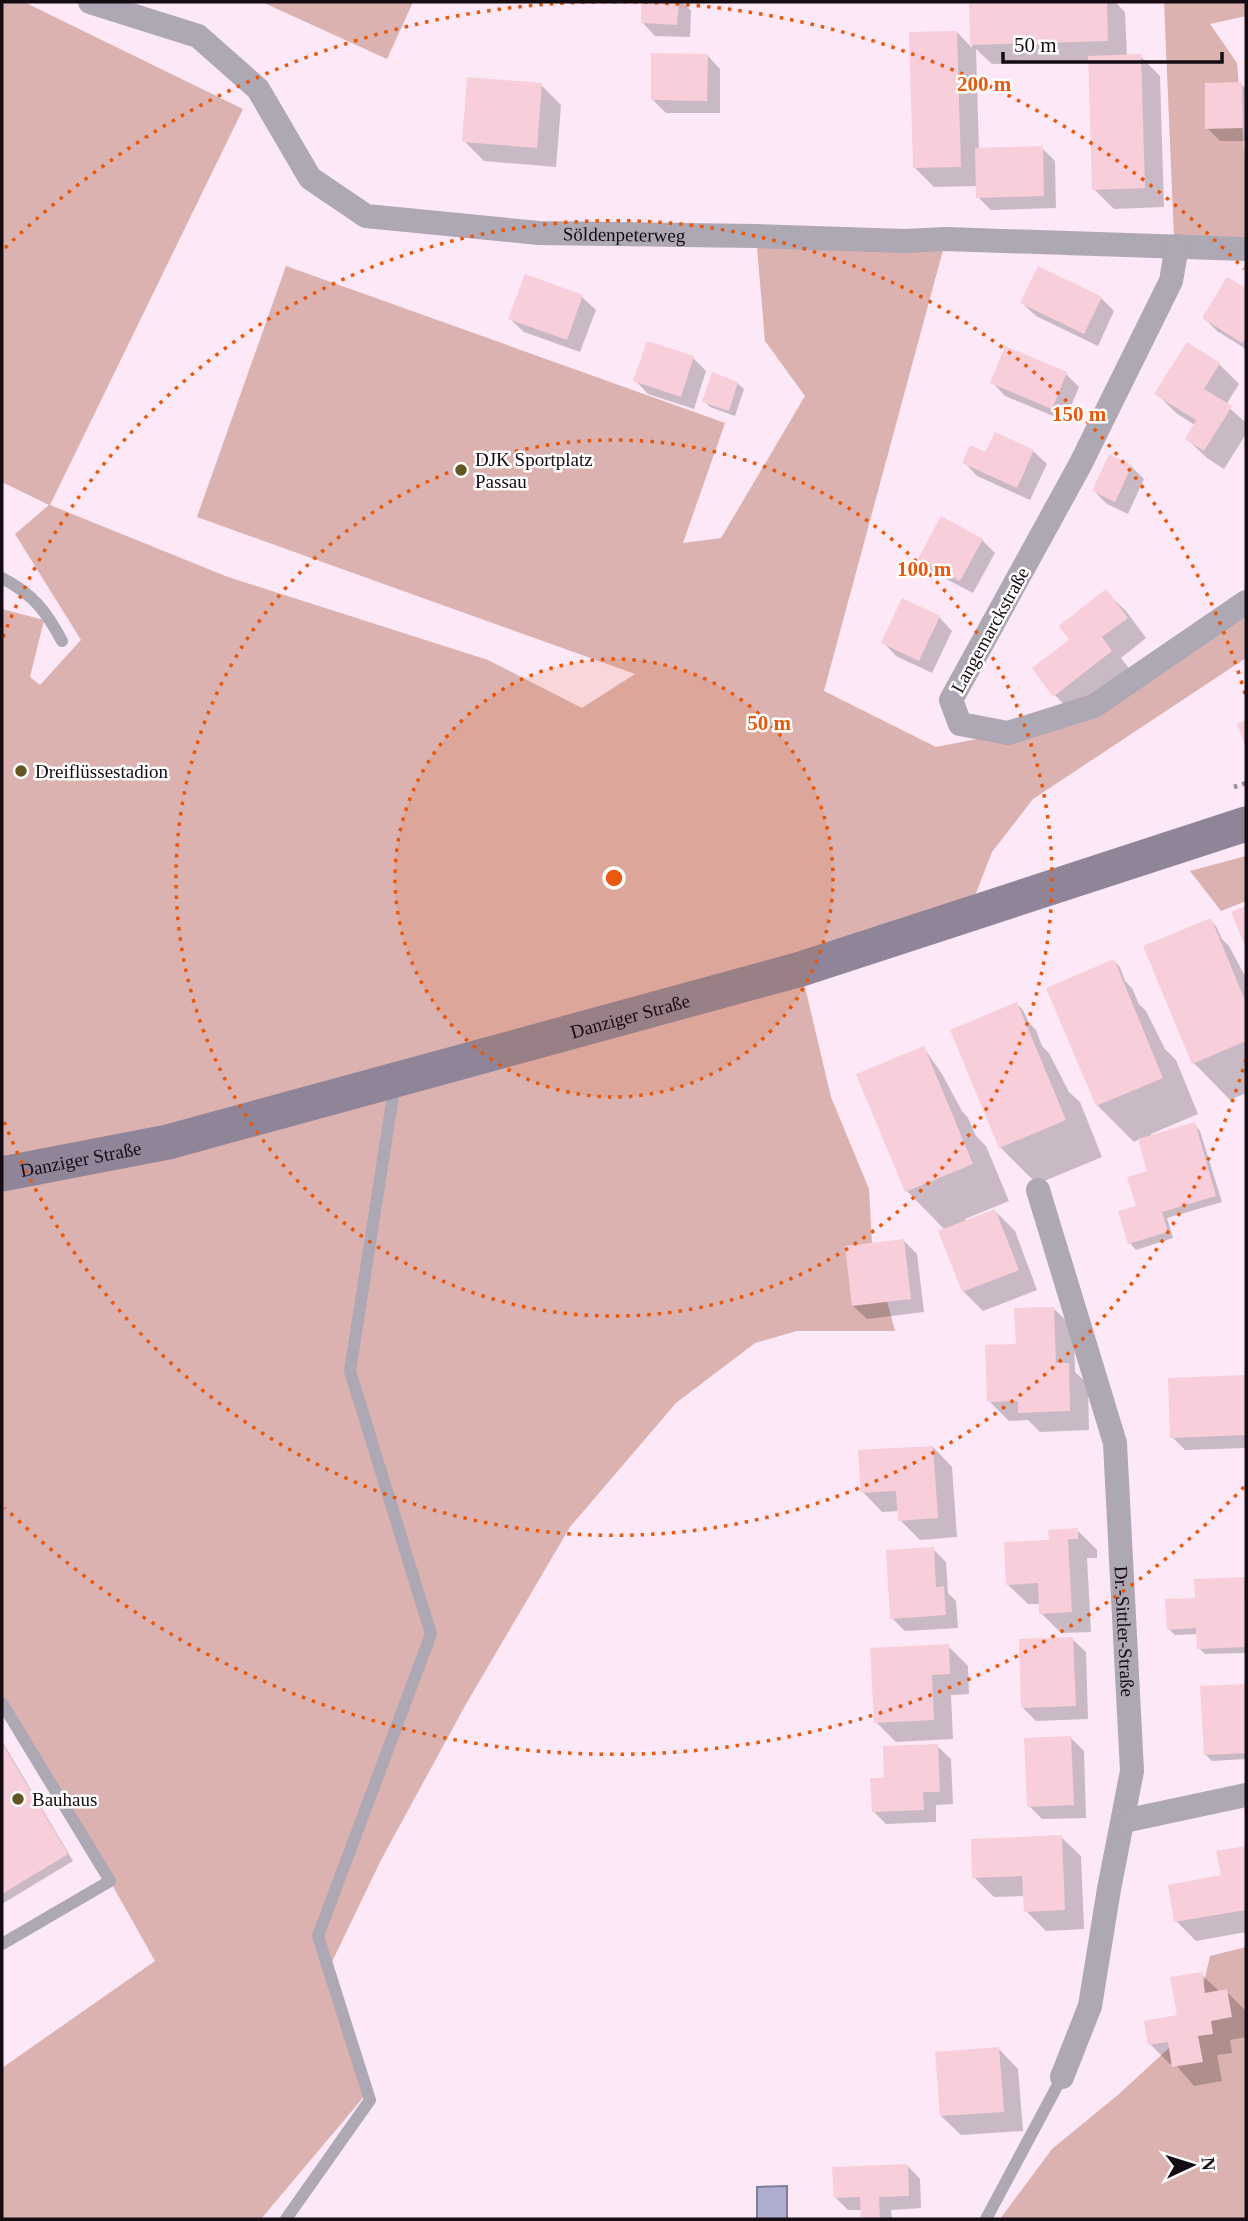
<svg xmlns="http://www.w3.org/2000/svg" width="1248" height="2221" font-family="Georgia,serif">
  <rect width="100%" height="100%" fill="#fce8f7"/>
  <!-- green -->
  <g fill="#dbb2af">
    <polygon points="2,2 24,2 243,109 50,505 228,577 488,660 582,708 635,674 197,517 286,266 725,423 683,543 721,538 805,396 765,341 756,236 946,239 824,691 936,747 1008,733 1094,706 1246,602 1246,658 1033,799 992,852 967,916 801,970 831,1097 869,1189 872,1244 895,1331 797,1331 755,1343 676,1403 570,1527 466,1704 381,1860 330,1966 372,2087 261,2219 2,2219 2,2068 155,1961 110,1881 2,1703 2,609 44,620 30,677 40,685 81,640 15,534 49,505 2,482"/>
    <polygon points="262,2 413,2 387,59"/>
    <polygon points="1164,2 1246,2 1246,16 1210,24 1237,63 1246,174 1246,241 1174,237"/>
    <polygon points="1246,856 1246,901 1221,911 1190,871"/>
    <polygon points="1246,1947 1246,2219 1000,2219 1052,2149 1119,2094 1194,2025 1210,1956"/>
  </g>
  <!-- water -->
  <polygon fill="#aeadd0" stroke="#807c97" stroke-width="2" points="787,2186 787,2219 757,2219 757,2187"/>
  <!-- shadow -->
  <g fill="#0003">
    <polygon points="643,2 683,2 691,11 690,37 655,36 642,22"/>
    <polygon points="970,2 1115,2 1125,12 1127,57 1140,56 1160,76 1164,207 1114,209 1094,189 1090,61 992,64 976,49 979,150 1042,148 1055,161 1056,208 991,210 978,197 978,186 934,187 915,168 957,32 972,48"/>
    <polygon points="707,55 720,69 720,113 666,113 653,100"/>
    <polygon points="1241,84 1246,89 1246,141 1220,141 1207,128"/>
    <polygon points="541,85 561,105 556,167 484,161 464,141"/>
    <polygon points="526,276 582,297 596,310 580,352 524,332 510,319"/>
    <polygon points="1228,279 1246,290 1246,349 1217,331 1204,318"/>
    <polygon points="1101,298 1114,311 1098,346 1036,316 1022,303"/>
    <polygon points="693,358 706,371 694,409 648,394 635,380"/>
    <polygon points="1219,364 1239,384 1226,405 1246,423 1246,434 1224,469 1207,458 1187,439 1195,425 1176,413 1156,393"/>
    <polygon points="1066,374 1079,387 1065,421 1005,396 992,382"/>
    <polygon points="737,383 744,389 735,416 710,407 704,401"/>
    <polygon points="1033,451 1047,464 1030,500 977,476 964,462 986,455"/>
    <polygon points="1131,466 1144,479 1128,514 1107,504 1094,491"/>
    <polygon points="982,540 995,553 973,593 933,572 920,559"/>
    <polygon points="1106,592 1126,611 1146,638 1121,658 1131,671 1074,715 1055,695 1072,640"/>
    <polygon points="939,617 952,631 932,673 896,656 883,642"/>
    <polygon points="1210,920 1216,926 1222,939 1229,946 1246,978 1246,1093 1230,1100 1194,1063"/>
    <polygon points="1114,961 1120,967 1125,981 1132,988 1139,1004 1146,1011 1165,1049 1176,1060 1198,1114 1151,1134 1152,1137 1194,1124 1200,1131 1222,1202 1167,1218 1173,1238 1136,1250 1130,1243 1138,1207 1150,1172 1140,1139 1134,1142 1097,1105"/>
    <polygon points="1017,1004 1023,1010 1029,1023 1036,1030 1042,1046 1049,1053 1069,1092 1080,1102 1102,1157 1037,1184 1000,1147"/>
    <polygon points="924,1048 942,1074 962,1111 968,1118 976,1136 986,1146 1009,1201 965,1219 967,1222 995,1211 1015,1231 1037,1290 983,1311 963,1291 945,1230 907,1191"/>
    <polygon points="904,1241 917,1254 924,1312 867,1319 853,1306"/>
    <polygon points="1054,1309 1074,1328 1075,1372 1088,1384 1089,1430 1040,1432 1028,1420 1009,1421 989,1401 1018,1345"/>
    <polygon points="1245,1377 1246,1448 1185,1450 1172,1437"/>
    <polygon points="933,1447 952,1467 957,1537 920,1540 900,1520 899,1511 882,1512 863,1492"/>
    <polygon points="1077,1530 1097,1550 1097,1558 1087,1558 1091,1632 1061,1633 1041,1613 1040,1604 1028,1604 1008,1585"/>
    <polygon points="933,1549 946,1562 948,1593 956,1601 958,1628 905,1631 892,1618"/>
    <polygon points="1243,1579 1246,1582 1246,1653 1205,1654 1199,1648 1198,1634 1175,1635 1169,1629 1197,1600"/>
    <polygon points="1072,1639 1086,1652 1088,1719 1036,1721 1023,1708"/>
    <polygon points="948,1646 968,1666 969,1694 951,1695 953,1739 896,1742 876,1722"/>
    <polygon points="1246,1685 1246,1759 1212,1761 1206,1755 1202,1687"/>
    <polygon points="1070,1737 1084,1751 1086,1818 1042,1819 1029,1806"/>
    <polygon points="2,1741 73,1861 2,1904"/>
    <polygon points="937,1746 951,1759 953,1804 936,1805 936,1822 886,1824 873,1811 886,1780"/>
    <polygon points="1061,1837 1081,1856 1084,1929 1046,1931 1026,1911 1025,1896 994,1897 974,1877"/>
    <polygon points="1246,1847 1246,1932 1196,1941 1176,1921 1223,1877 1218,1852"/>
    <polygon points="1201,1974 1220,1992 1226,1991 1246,2011 1246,2037 1230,2040 1232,2053 1217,2055 1222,2081 1194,2086 1174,2063 1170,2064 1150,2044 1179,2016"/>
    <polygon points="999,2049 1018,2069 1023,2131 961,2135 941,2116"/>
    <polygon points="907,2165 920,2179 921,2208 891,2210 892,2219 863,2219 862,2210 848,2210 835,2197"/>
  </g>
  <!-- building -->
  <g fill="#f7ceda">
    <polygon points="641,2 679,2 677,25 641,23"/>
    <polygon points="969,2 1107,2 1108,41 970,45"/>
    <polygon points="957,31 961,167 913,168 909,32"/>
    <polygon points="651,53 708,54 707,101 651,100"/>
    <polygon points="1141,54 1145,188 1092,190 1088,56"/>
    <polygon points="467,77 542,83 537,148 462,142"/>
    <polygon points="1242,82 1243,128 1205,129 1205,83"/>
    <polygon points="1043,146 1044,196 976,198 975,148"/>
    <polygon points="1038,266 1102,297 1084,334 1020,303"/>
    <polygon points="525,274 583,295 567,340 508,319"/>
    <polygon points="1227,277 1246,288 1246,337 1242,343 1202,318"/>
    <polygon points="647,341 694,356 681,397 633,381"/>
    <polygon points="1187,342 1220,363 1204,389 1232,406 1204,451 1185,439 1196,420 1154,394"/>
    <polygon points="1005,346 1067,372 1052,409 990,383"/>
    <polygon points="712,372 738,382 729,411 702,402"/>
    <polygon points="995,432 1034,450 1017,488 962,463 970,445 985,452"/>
    <polygon points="1109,454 1132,465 1115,502 1092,491"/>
    <polygon points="941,516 983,539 960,581 918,559"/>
    <polygon points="1106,589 1128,618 1102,637 1112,651 1053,697 1032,668 1069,640 1059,626"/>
    <polygon points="902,598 940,616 919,661 881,643"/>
    <polygon points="1246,720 1246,748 1237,724"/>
    <polygon points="1246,906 1246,948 1231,912"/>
    <polygon points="1211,918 1246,1003 1246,1041 1192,1064 1143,946"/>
    <polygon points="1114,959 1163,1078 1096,1106 1046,988"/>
    <polygon points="1017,1002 1066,1120 999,1148 950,1030"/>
    <polygon points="924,1046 973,1164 905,1192 856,1074"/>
    <polygon points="1195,1122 1216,1196 1162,1212 1168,1232 1128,1244 1118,1211 1136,1206 1127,1177 1147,1171 1138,1139"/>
    <polygon points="995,1209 1019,1270 962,1292 938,1231"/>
    <polygon points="904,1239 911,1299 852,1306 845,1246"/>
    <polygon points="1054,1307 1056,1363 1069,1363 1070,1411 1018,1413 1018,1401 987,1402 985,1345 1016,1344 1014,1308"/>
    <polygon points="1246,1375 1246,1435 1170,1438 1168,1378"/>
    <polygon points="933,1446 938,1518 898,1521 896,1491 861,1493 858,1450"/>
    <polygon points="1078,1528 1078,1539 1068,1539 1072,1612 1039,1614 1038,1583 1006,1585 1004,1542 1049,1540 1048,1530"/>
    <polygon points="934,1547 936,1587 944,1586 946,1615 890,1619 886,1550"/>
    <polygon points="1244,1577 1246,1647 1197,1649 1196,1628 1167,1630 1165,1599 1195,1598 1194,1579"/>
    <polygon points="1073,1637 1076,1706 1021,1708 1019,1639"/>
    <polygon points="949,1644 950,1674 932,1675 934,1720 874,1723 870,1648"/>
    <polygon points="1246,1684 1246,1753 1204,1755 1200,1686"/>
    <polygon points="1071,1736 1074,1805 1027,1807 1024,1738"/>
    <polygon points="2,1743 68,1854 2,1894"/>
    <polygon points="938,1744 940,1792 923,1792 924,1810 872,1812 870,1778 884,1778 883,1746"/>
    <polygon points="1062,1835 1065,1910 1024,1912 1022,1876 972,1878 971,1839"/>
    <polygon points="1246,1846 1246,1910 1174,1922 1168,1885 1221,1875 1216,1851"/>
    <polygon points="1202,1972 1205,1993 1227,1989 1232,2017 1211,2021 1213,2034 1198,2036 1203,2062 1172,2067 1168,2042 1148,2045 1144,2021 1177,2015 1170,1977"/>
    <polygon points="999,2047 1004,2112 940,2116 935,2052"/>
    <polygon points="908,2164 909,2196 879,2197 880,2219 861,2219 860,2197 834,2198 832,2167"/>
  </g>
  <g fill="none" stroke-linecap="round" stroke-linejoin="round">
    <!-- path -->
    <polyline stroke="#9d8d99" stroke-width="4.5" stroke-dasharray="3.5 5" stroke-linecap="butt" points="1234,787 1246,783"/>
    <!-- lane -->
    <g stroke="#aea7b4" stroke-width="12">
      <path d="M2,578C33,594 46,611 62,641"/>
      <polyline points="2,1703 110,1881 2,1944"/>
      <polyline points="286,2219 370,2100 318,1936 431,1634 350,1371 395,1083"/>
      <polyline points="986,2219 1062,2077"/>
    </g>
    <!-- street -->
    <g stroke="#aea7b4" stroke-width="24">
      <path id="s1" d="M90,2L198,36L258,89L310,178L366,216L539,233L756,236L904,241L946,239L1246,249"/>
      <polyline points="1177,246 1171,281 1080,465 951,700 960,724 1008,733 1094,706 1246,602"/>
      <path id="s2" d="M1038,1190L1115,1443L1132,1771L1109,1889L1090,2006L1062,2077"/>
      <polyline points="1124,1821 1246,1795"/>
    </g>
    <!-- secondary -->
    <path stroke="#8f8498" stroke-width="35" id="s3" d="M2,1174L168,1142L801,969L1246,824"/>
  </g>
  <!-- distance rings -->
  <circle cx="614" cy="878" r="219" fill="#e8590c" fill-opacity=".12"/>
  <g fill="none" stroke="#e8590c" stroke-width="3.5" stroke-dasharray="3.5 7">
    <circle cx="614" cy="878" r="219"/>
    <circle cx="614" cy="878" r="438"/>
    <path d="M1246 1059A657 657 0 0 1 3 1119M3 637A657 657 0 0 1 1246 697"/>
    <path d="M1244 1487A876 876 0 0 1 5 1508M5 248A876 876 0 0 1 1244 269"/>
  </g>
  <!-- markers -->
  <g fill="#635622" stroke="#fff" stroke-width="2.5">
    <circle cx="461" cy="470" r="7"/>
    <circle cx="21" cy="771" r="7"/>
    <circle cx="18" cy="1799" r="7"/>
  </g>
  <g text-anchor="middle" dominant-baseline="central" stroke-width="5" stroke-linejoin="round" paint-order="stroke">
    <!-- street labels -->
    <g font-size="19" fill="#150b13" stroke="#fff">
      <text stroke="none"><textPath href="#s1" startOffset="623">Söldenpeterweg</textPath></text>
      <text transform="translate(990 630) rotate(-61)">Langemarckstraße</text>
      <text stroke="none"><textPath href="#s3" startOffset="648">Danziger Straße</textPath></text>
      <text stroke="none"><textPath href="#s3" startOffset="80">Danziger Straße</textPath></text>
      <text stroke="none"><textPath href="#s2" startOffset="453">Dr.-Sittler-Straße</textPath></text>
    </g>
    <!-- poi labels -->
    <g font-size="19" fill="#150b13" stroke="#fff" text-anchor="start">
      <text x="475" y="459">DJK Sportplatz<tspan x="475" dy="22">Passau</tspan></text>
      <text x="35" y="771">Dreiflüssestadion</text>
      <text x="32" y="1799">Bauhaus</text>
    </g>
  </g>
  <circle cx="614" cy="878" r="10" fill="#e8590c" stroke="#fff" stroke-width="3.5"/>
  <g font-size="21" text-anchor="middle" font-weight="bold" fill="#e8590c" stroke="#fff" stroke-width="5" stroke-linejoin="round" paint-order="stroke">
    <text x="984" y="91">200 m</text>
    <text x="1079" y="421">150 m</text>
    <text x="924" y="576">100 m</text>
    <text x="769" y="730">50 m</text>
  </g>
  <!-- border -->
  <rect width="1248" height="2221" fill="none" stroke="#150b13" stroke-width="7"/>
  <!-- north arrow -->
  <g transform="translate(1192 2165) rotate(86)" stroke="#ffffff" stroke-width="5" paint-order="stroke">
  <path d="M0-5L12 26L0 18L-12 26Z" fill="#150b13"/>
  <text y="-10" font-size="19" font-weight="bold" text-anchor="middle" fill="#150b13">N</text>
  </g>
  <!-- scale -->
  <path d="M1003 52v10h219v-10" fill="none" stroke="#150b13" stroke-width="3.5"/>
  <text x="1014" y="52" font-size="21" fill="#150b13" stroke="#ffffff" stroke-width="5" paint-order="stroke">50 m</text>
</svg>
